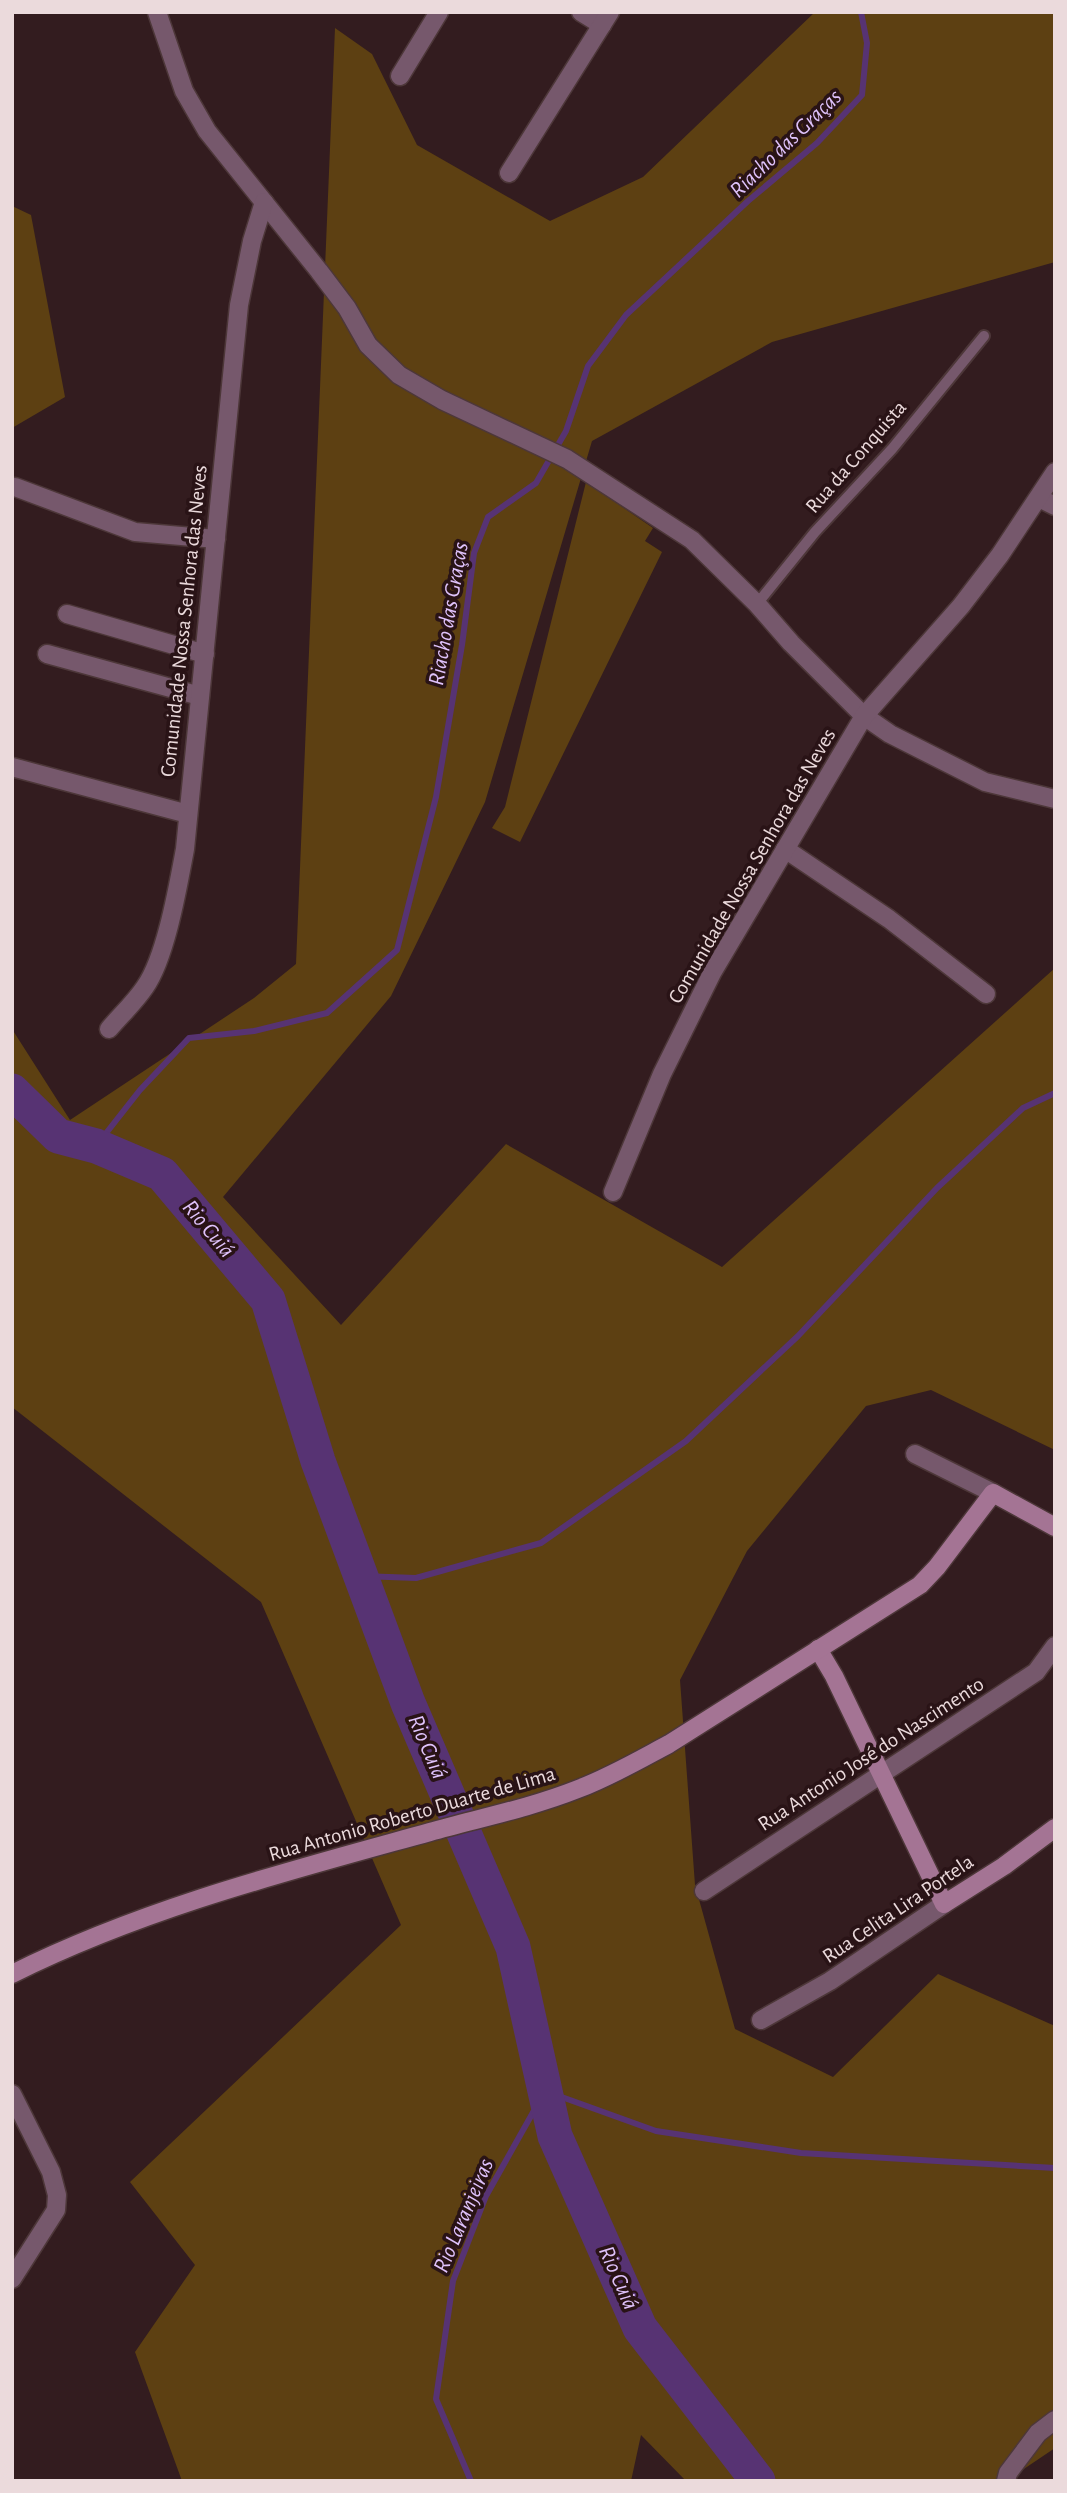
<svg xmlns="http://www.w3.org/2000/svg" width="1067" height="2493" font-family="'Alegreya Sans',sans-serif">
  <rect width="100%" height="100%" fill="#331c1f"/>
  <!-- green -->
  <g fill="#5d4012">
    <polygon points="815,12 1055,12 1055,262 772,342 592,441 485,802 391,996 223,1197 341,1325 506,1144 722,1267 1055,968 1055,1450 931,1390 866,1406 747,1551 680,1680 695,1885 735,2029 833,2077 938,1974 1055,2026 1055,2448 1006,2481 686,2481 641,2435 631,2481 182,2481 135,2352 195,2265 130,2182 401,1925 261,1602 12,1407 12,1029 70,1120 254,998 296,964 335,28 372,54 417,145 550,221 643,177"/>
    <polygon points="12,206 31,215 65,397 12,428"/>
    <polygon points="586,482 653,528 645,541 662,552 520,842 492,828 505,807"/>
  </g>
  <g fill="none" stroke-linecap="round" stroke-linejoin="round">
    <!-- stream -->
    <g stroke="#573373" stroke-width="6">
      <polyline points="96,1146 140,1090 189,1038 254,1031 327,1013 397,950 436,797 462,645 474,553 488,517 536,483 566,431 588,366 626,315 748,201 817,143 862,95 867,43 861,12"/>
      <polyline points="361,1576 416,1578 541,1543 686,1441 798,1336 937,1188 1023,1108 1055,1093"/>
      <polyline points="471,2481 436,2399 453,2281 486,2196 545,2091 656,2131 801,2153 1055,2168"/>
    </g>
    <!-- river -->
    <polyline stroke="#573373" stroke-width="35" points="12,1091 58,1136 96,1146 162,1174 268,1300 318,1461 408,1703 513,1947 555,2136 640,2328 758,2481"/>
    <defs>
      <polyline id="lane" points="757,604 815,532 892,449 984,336"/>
      <g id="street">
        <polyline points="157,12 184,91 207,131 319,271 347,308 368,345 399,375 442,400 567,459 692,540 757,604 791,643 864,716 890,734 985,782 1055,799"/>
        <polyline points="581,12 602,25"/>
        <polyline points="400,76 439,12"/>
        <polyline points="509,173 610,12"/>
        <polyline points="15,487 135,532 216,539"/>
        <polyline points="1039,498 1055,506"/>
        <polyline points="67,614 205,654"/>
        <polyline points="47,654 200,696"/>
        <polyline points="12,767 188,814"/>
        <polyline points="785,849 889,919 986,994"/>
        <path d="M109,1029C121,1015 135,1002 145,987C166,957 178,886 185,849L239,305L252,241L264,202"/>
        <polyline points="613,1192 662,1074 712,973 864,716 961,606 1000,555 1055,472"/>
        <polyline points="915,1454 993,1493"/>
        <polyline points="704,1891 1036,1672 1055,1646"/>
        <polyline points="761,2020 830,1981 944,1904"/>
        <polyline points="12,2094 51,2172 57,2195 56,2210 12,2279"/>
        <polyline points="1006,2481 1008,2473 1038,2433 1055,2420"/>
      </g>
      <g id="secondary">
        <polyline points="818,1649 834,1676 944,1904 1004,1866 1055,1828"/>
        <path d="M12,1974C144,1908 289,1871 430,1832C480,1818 530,1808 578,1789C610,1777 639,1760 669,1744L920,1585L937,1567L993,1493L1055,1527"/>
      </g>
    </defs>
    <!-- lane casing -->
    <use href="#lane" stroke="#4d3739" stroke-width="14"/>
    <!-- street casing -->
    <use href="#street" stroke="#4d3739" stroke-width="21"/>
    <!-- secondary casing -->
    <use href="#secondary" stroke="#4d3739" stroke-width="21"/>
    <!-- lane -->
    <use href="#lane" stroke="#76586c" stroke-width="10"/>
    <!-- street -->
    <use href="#street" stroke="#76586c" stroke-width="18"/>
    <!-- secondary -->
    <use href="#secondary" stroke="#a47494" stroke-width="18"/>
  </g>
  <g text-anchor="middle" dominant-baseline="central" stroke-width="7" stroke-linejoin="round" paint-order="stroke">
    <!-- street labels -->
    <g font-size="21" fill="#ebdadc" stroke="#291316">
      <text transform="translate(856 457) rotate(-49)">Rua da Conquista</text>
      <text transform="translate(184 621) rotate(-84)">Comunidade Nossa Senhora das Neves</text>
      <text transform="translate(752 866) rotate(-60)">Comunidade Nossa Senhora das Neves</text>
      <text transform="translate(871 1754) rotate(-33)">Rua Antonio José do Nascimento</text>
      <text transform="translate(412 1814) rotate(-16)">Rua Antonio Roberto Duarte de Lima</text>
      <text transform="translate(898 1909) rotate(-34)">Rua Celita Lira Portela</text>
    </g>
    <!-- water labels -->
    <g font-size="23" font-style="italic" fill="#dfc2fb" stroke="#291316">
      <text transform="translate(786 144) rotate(-44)">Riacho das Graças</text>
      <text transform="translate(449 614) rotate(-80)">Riacho das Graças</text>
      <text transform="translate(208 1229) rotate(50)">Rio Cuiá</text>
      <text transform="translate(427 1747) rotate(67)">Rio Cuiá</text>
      <text transform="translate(464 2216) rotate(-67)">Rio Laranjeiras</text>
      <text transform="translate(618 2278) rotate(66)">Rio Cuiá</text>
    </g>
  </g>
  <!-- border -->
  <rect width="1067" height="2493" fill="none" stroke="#ebdadc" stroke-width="28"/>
</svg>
